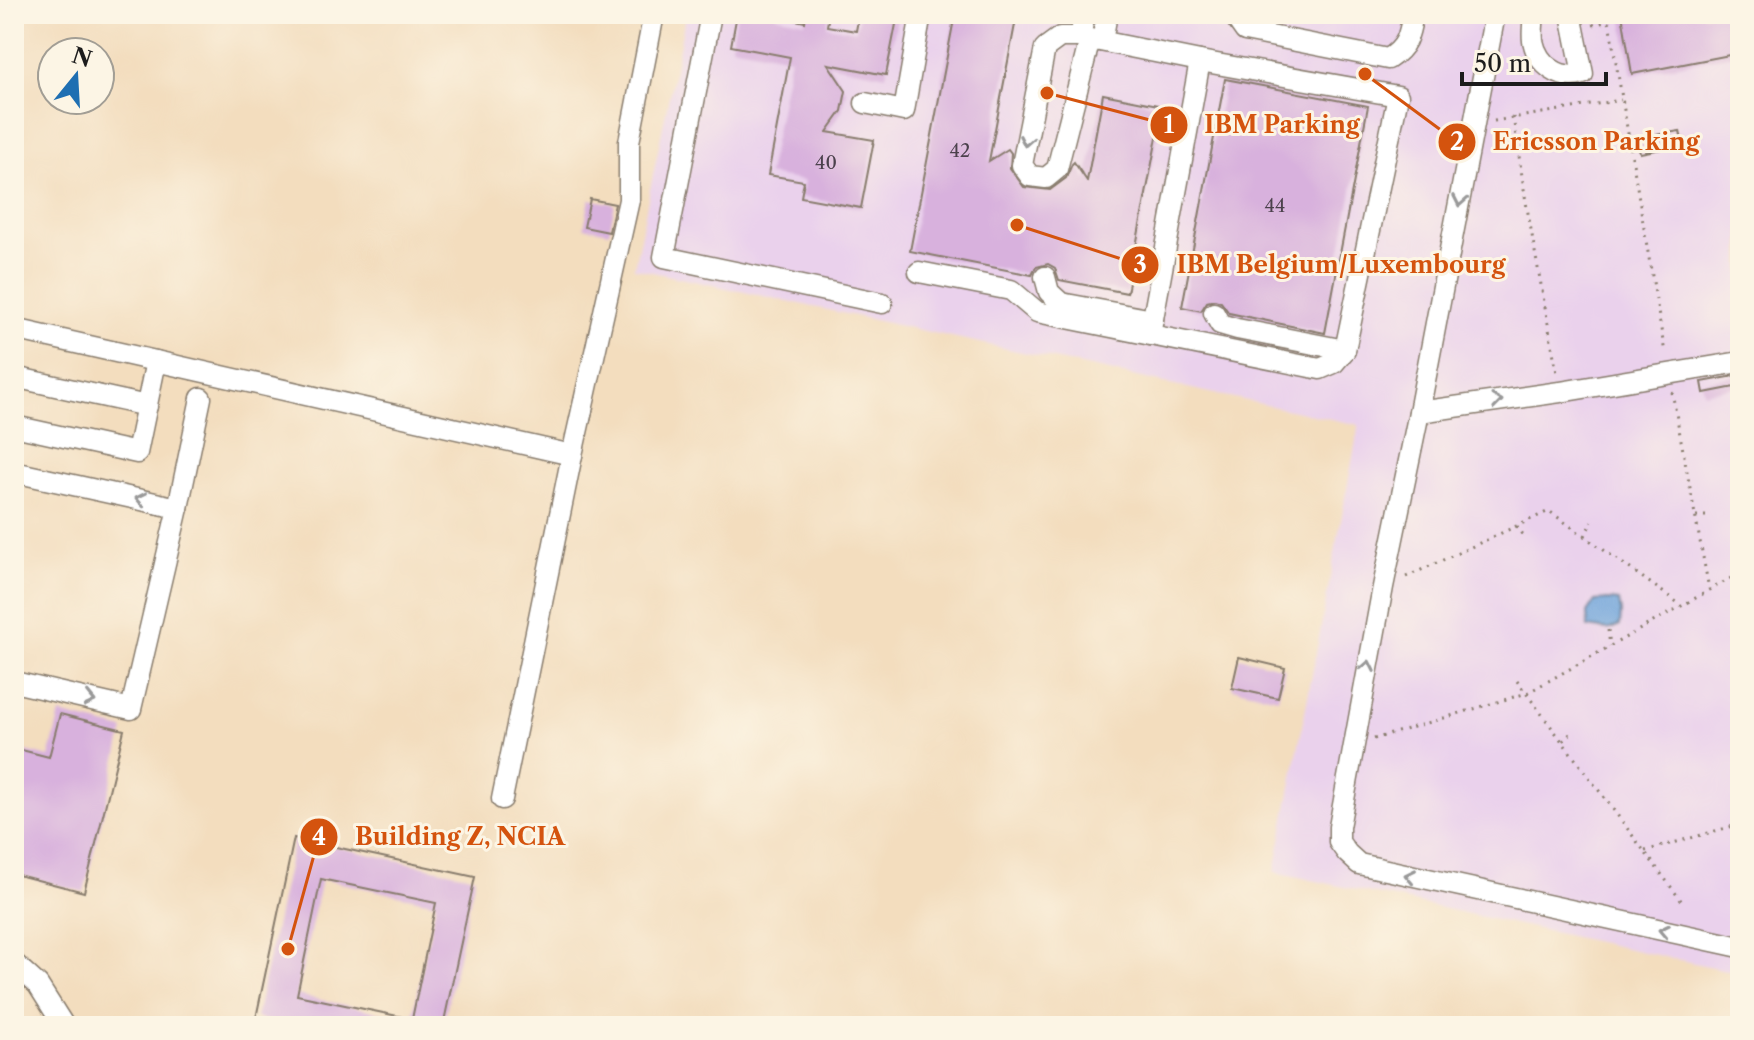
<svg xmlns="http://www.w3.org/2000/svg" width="1754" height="1040" font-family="'Libre Caslon Text',serif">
  <rect width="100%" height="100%" fill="#fcf5e5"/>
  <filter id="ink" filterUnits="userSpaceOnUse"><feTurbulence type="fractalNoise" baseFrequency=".0125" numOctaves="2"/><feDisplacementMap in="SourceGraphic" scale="16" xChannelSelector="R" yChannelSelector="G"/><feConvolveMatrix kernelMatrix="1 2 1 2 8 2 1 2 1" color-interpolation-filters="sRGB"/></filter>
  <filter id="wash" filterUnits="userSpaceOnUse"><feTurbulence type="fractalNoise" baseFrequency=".006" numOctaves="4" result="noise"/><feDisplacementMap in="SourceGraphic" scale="32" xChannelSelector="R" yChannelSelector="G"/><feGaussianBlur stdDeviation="1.8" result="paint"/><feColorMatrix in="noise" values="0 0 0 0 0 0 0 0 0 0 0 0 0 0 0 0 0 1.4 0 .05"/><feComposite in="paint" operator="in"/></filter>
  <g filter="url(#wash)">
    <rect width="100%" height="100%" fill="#f3ddbe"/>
    <!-- built -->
    <polygon fill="#ead1ec" points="686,14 1740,14 1740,973 1275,872 1359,425 634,268"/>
    <!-- water -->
    <polygon fill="#6ea3db" stroke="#45607c" stroke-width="2" points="1609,600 1619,601 1621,612 1620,625 1608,630 1588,627 1587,613 1595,601"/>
    <g id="blocks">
      <!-- building -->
      <g fill="#d8b1dd" fill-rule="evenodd">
        <polygon points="737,14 776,14 776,16 805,22 806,14 829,14 827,26 856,31 859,14 898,14 886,75 828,64 846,91 842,111 827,132 874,140 861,208 801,197 804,181 768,175 790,57 731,46"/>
        <polygon points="955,14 1017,14 989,161 1008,149 1011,153 1010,168 1024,187 1050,190 1066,178 1072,164 1074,162 1087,181 1103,94 1163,106 1127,293 1059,280 1055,268 1048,264 1036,267 1032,275 910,251"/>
        <polygon points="1622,14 1740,14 1740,53 1632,74"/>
        <polygon points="1225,79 1368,106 1325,333 1229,313 1221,302 1215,300 1207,302 1201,311 1182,307"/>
        <polygon points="1680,131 1683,145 1640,153 1637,138"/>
        <polygon points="590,199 615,204 609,232 584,227"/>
        <polygon points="1740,375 1740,386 1704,393 1702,382"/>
        <polygon points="1239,657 1285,668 1278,698 1232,688"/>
        <polygon points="60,714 124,730 84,892 14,874 14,748 49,757"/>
        <path d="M294,838L475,877L443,1026H293L256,1018ZM321,879L436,903L412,1019L297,995Z"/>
      </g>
    </g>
  </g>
  <g filter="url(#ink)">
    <use href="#blocks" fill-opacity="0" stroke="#887c6d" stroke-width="2"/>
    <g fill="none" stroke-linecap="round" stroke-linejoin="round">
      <defs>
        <g id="minor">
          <polyline points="711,14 664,257 882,303"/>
          <path d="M1233,14L1245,31L1388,59C1407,47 1409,36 1413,14"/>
          <polyline points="1495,14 1419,412 1383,587 1339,827 1339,842 1347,853 1359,864 1740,947"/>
          <path d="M1534,14C1533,23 1532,33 1533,41C1538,65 1560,81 1583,74L1571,14"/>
          <polyline points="1080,37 1085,14"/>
          <polyline points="1102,41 1107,14"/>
          <polyline points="865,103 904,111 921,14"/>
          <polyline points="919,272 1011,290 1037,312 1320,369 1334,363 1345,350 1398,96 1200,61 1080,37 1060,37 1045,48 1022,165 1030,176 1046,178 1057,169 1090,39"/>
          <polyline points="1045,277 1049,292 1061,303 1153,320"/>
          <polyline points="1214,313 1220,324 1237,329 1345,350"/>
          <polyline points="14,329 572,455"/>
          <polyline points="1150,335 1200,61"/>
          <polyline points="14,377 147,406"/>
          <polyline points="1419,412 1560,392 1740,362"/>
          <polyline points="14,426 137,453 156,361"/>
          <polyline points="14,472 178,508 131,709 14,682"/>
          <polyline points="178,508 201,398"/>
          <polyline points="502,799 572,455 629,200 629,142 654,14"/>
          <polyline points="14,963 38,985 64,1026"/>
        </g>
      </defs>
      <!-- minor casing -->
      <use href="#minor" stroke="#887c6d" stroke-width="23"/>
      <!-- path -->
      <g stroke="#887c6d" stroke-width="3" stroke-dasharray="2 6" stroke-linecap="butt">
        <polyline points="1610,14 1609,21 1665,353"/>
        <polyline points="1593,25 1609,21"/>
        <polyline points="1740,85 1737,106 1740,119"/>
        <polyline points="1513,117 1526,202 1557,373"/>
        <polyline points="1494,121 1621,100"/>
        <polyline points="1733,169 1740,167"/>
        <polyline points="1672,392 1709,589"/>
        <polyline points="1696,516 1711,516"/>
        <polyline points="1517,526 1524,536"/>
        <polyline points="1585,536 1592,521"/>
        <polyline points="1406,577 1549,511 1681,605"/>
        <polyline points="1608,630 1610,646"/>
        <polyline points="1517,681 1683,903"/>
        <polyline points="1374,739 1527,693 1740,573"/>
        <polyline points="1563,741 1572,732"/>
        <polyline points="1645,851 1740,824"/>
      </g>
      <!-- minor -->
      <use href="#minor" stroke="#fff" stroke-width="20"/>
    </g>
    <!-- one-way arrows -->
    <defs><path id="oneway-chevron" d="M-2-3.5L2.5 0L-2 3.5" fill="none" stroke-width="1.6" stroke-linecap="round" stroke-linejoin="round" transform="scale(2)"/></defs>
    <g stroke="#999">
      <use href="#oneway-chevron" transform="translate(1026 141) rotate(101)"/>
      <use href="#oneway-chevron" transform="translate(1460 201) rotate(101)"/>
      <use href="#oneway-chevron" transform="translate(1497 401) rotate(-8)"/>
      <use href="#oneway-chevron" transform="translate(141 499) rotate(-168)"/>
      <use href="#oneway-chevron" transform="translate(1368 666) rotate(-79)"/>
      <use href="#oneway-chevron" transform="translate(90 700) rotate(13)"/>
      <use href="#oneway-chevron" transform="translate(1410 876) rotate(-168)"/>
      <use href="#oneway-chevron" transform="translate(1664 931) rotate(-168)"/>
    </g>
  </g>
  <g text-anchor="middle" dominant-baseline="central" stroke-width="6" stroke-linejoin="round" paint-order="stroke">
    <!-- number labels -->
    <g font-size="18" fill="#4b414c">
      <text x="960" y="151">42</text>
      <text x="826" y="163">40</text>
      <text x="1275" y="206">44</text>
    </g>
  </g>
  <!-- callouts -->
  <path fill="none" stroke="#d4530e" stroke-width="3" d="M1047 93L1169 125M1365 74L1457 142M1017 225L1140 265M288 949L319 837"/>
  <g fill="#d4530e" stroke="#fcf5e5" stroke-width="3">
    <circle cx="1047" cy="93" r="8"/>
    <circle cx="1365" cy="74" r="8"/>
    <circle cx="1017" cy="225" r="8"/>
    <circle cx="288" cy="949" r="8"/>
    <circle cx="1169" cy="125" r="20"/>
    <circle cx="1457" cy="142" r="20"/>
    <circle cx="1140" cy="265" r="20"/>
    <circle cx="319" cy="837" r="20"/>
  </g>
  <g font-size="24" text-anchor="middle" font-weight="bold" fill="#fff">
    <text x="1169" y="133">1</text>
    <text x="1457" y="150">2</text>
    <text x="1140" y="273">3</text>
    <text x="319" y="845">4</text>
  </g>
  <g font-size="24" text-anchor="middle" font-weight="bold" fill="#d4530e" stroke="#fcf5e5" stroke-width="6" stroke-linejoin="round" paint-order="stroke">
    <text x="1282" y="133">IBM Parking</text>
    <text x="1596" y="150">Ericsson Parking</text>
    <text x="1341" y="273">IBM Belgium/Luxembourg</text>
    <text x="460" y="845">Building Z, NCIA</text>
  </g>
  <!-- margin -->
  <rect width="1754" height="1040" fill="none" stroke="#fcf5e5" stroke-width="48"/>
  <!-- north arrow -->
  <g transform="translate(76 76) rotate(18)"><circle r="38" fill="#fcf5e5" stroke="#a29e95" stroke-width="2"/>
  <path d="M0-6L14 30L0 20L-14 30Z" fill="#1f6fb2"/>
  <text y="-12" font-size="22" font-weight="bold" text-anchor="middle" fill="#1c1c1c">N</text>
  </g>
  <!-- scale -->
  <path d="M1462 72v12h144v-12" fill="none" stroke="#1c1c1c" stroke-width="4"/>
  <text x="1474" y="72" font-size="24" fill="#1c1c1c" stroke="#fcf5e5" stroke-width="6" paint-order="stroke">50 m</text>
</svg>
